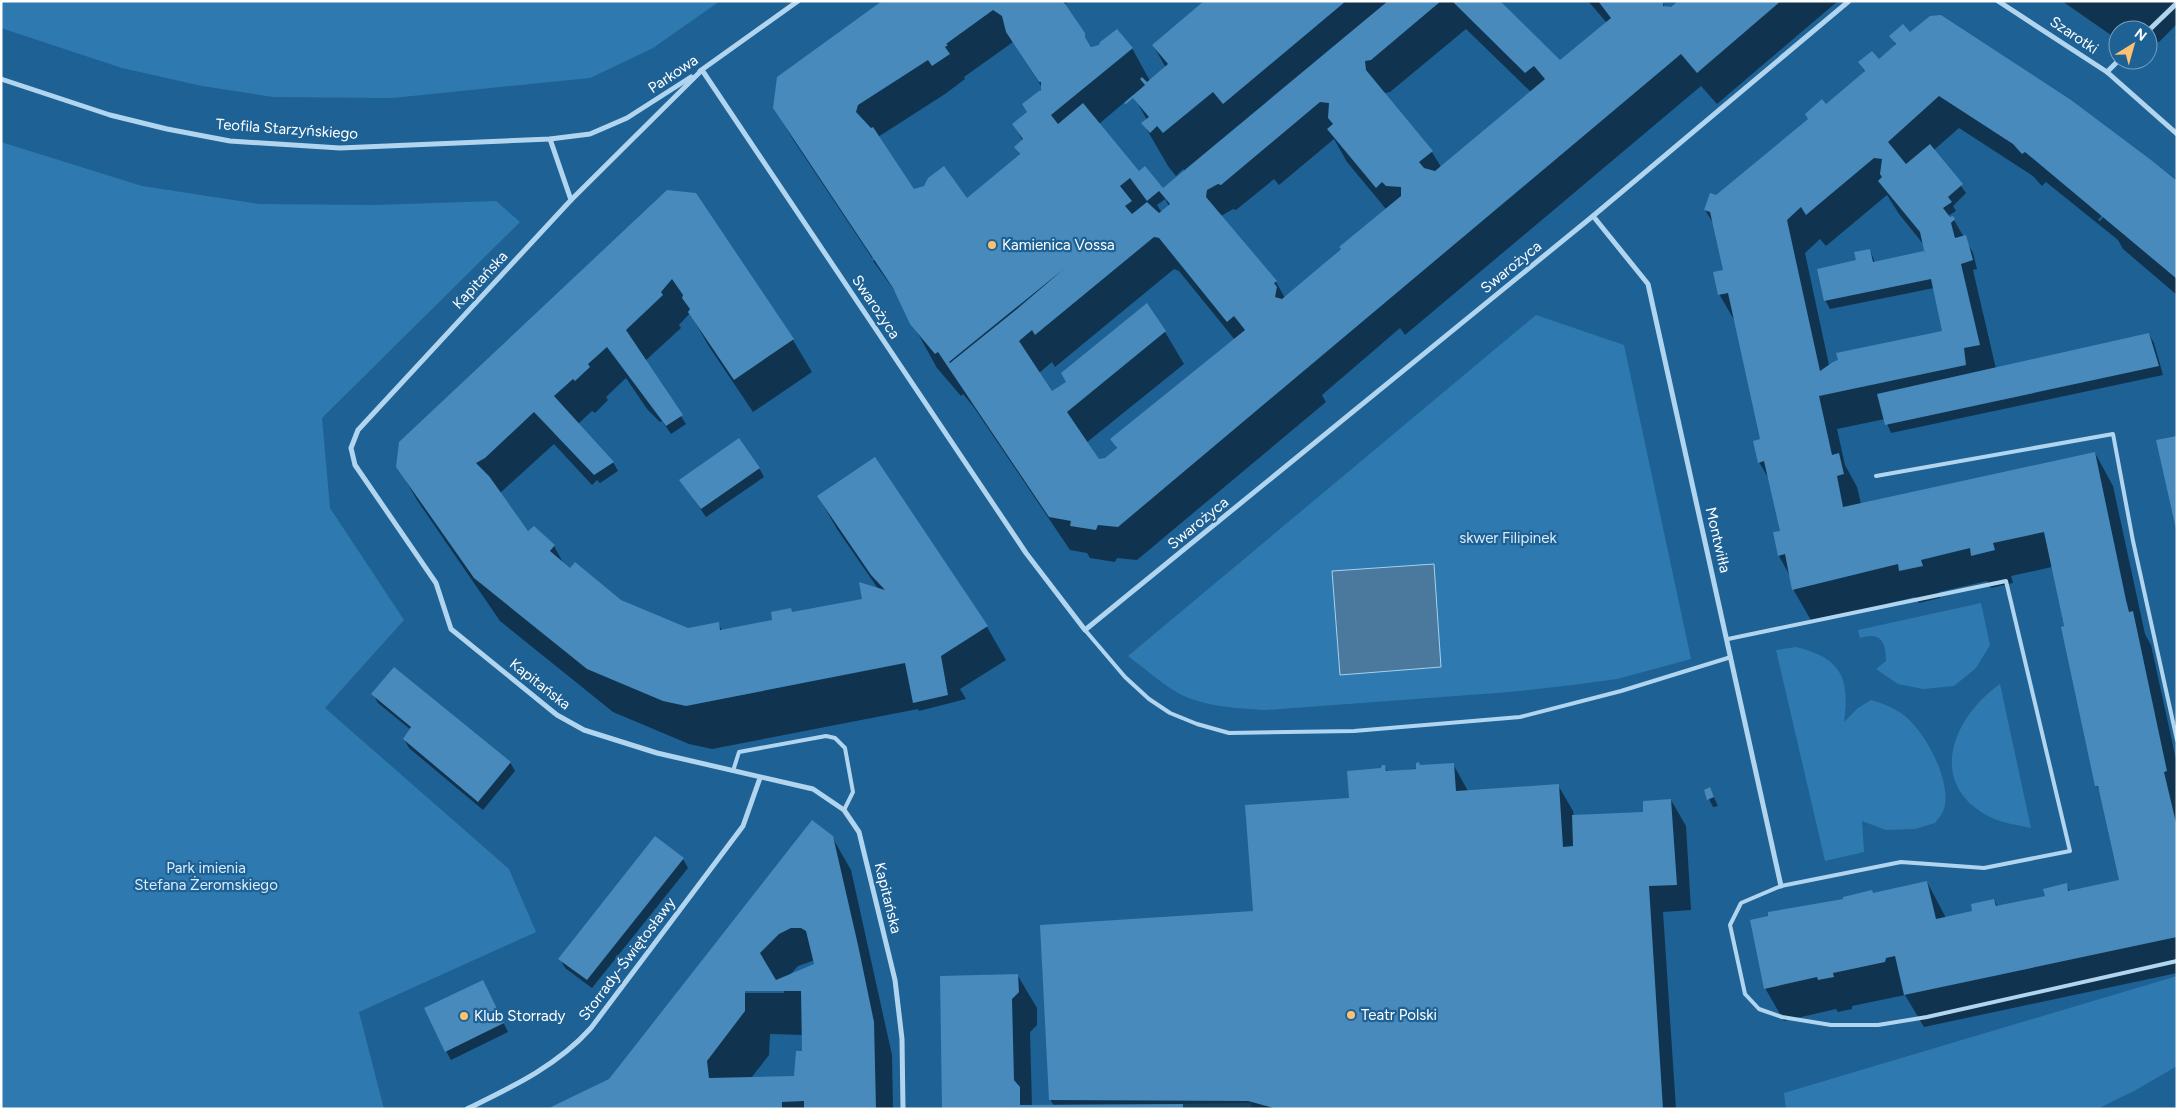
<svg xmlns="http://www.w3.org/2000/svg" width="2178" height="1110" font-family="Figtree,sans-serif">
  <rect width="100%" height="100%" fill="#1e6195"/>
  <!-- green -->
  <g fill="#2e7ab0">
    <polygon points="1,1 720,1 653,48 590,78 392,98 273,97 202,86 122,68 1,28"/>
    <polygon points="1,142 142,186 259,204 375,205 496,201 520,222 322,418 330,508 404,620 325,708 509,869 536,932 359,1012 384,1109 1,1109"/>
    <path d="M1536,315L1624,345L1691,659L1617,679L1572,685L1510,692L1265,710C1236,708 1204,707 1178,693C1161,683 1144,668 1128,656Z"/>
    <path d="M1981,603L1990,645L1976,668L1954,686L1923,689L1898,684L1876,669L1886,661C1886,642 1881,631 1860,638L1858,630Z"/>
    <path d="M1796,647C1842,658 1850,679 1844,722L1858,708L1871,700C1884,704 1895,708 1905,716C1926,733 1952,782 1944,809C1942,814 1938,819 1935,823L1915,829L1886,830L1862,821L1864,852L1825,861L1776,650Z"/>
    <path d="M2000,684L2031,828C2017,825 2002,823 1990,817C1925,784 1953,717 2000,684Z"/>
    <polygon points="2177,976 2177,1066 2136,1090 2097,1109 1786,1109 1784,1093"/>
    <polygon points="1251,1103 1251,1109 1183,1109 1183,1104"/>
  </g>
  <!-- water -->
  <polygon fill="#4b799d" stroke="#a5d2f0" points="1434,564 1441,667 1340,675 1332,571"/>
  <!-- shadow -->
  <g fill="#0007" fill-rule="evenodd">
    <path d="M884,1H1069L1064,5L1092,48H1132L1150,81L1166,68L1153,45L1206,1H1498L1559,62L1607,23L1588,1H1661L1666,8L1672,9L1680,1H1838L1717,104L1701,86L1405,335L1400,328L1322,395L1326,402L1137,560L1117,558L1115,562L1090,558L1087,553L1070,550L973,406L963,394L961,396L937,368L894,290L873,261L930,215V212L872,258L794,141L774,108ZM1466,29L1531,92L1441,167L1432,152L1384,93L1390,92ZM1013,42L1043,89V93L1029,112L1013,124L1023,141L1015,147L1020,155L967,200L914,190L878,137L945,94L965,79L964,77ZM1133,95L1147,120L1143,123L1168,166L1176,176L1183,169L1185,172L1163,190L1138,172L1099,124ZM1334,139L1347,162L1386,209L1285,298L1276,282L1221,216L1233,209L1236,210L1274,179L1279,185ZM1165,199L1169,206L1162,213L1157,205ZM1174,269L1179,271L1235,340L1112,440L1117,449L1106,459L1098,461L1086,443L1184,364L1165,332L1052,393L1039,373L1052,362L1055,367Z"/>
    <polygon points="2062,1 2177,1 2177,24 2159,42 2148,42 2148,30 2118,30 2118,40"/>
    <path d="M1910,34L2177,183V295L2123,249L2118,240L2046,182L2042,186L2033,176L1959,128L1934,150L1966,193L1953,206L1956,211L1948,216L1954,220L1973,253L1977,269L1973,270L1996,369L2149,334L2154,343L2163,375L1891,433L1885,419L1837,429L1845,465L1857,487L1861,504L2095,453L2113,486L2145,634L2151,645L2177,764V973L1924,1027L1905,995L1852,1006V1009L1838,1012L1836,1009L1784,1021L1765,988L1873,894L1927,882L1946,918L1974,912L1994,900L1998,907L2046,896L2066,885L2070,892L2121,881L2101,794L2097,786L2052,567L2011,576L2013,583L1991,588L1987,581L1939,592L1940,598L1919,603L1915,597L1812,622L1793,589L1790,576L1779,556L1774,533L1781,532L1770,481L1759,462L1762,440L1736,323L1719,294L1725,271L1715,226L1705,210L1716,196L1865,72L1859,63L1879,61L1896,46L1891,36ZM2143,168H2146L2100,221L2098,220ZM1887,195L1899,214L1924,245L1927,259L1923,252L1875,263L1870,250L1857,261L1825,300L1830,309L1934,288L1943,332L1829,365L1805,253L1820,239L1826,246Z"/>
    <polygon points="695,194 793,340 812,372 753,412 708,345 690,313 679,325 681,328 645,361 686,424 671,434 662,421 660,422 647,409 626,378 606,397 608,400 595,413 592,411 578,424 613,462 618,471 600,483 597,480 592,485 554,444 500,493 528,533 554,546 565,566 620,601 687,629 718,624 722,630 773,621 793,613 863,600 879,590 837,529 818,496 874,459 987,627 1006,660 960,689 966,699 919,711 918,709 712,749 689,744 613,712 500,621 417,500 398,467"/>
    <polygon points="759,468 764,477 706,517 686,488"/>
    <polygon points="373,694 510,762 515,771 483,810 409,748 404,739 411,730 378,703"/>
    <polygon points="1453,764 1468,791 1558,785 1573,811 1574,816 1645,813 1671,800 1686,826 1691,910 1663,912 1676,1109 943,1109 1018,976 1037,1008 1037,1025 1030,1032 1032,1106 1054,1106 1050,1099 1254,912 1350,799 1384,766 1388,772"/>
    <polygon points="1710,789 1718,806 1713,807 1709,799"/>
    <path d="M832,837L851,870L892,1055L893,1109H550L609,1081ZM815,960L816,965L788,977L798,966ZM739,990L784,991V993H739ZM770,1034L803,1035V1052L795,1078H751L769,1055Z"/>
    <polygon points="683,859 688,868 592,988 565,968 560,959"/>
    <polygon points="487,990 508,1032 451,1060 446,1051"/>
  </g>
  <!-- building -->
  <g fill="#478abb" fill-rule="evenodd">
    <path d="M882,1H1063L1085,33V37L1091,47L1099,45L1100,42L1117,29L1133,48L1051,115L1058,124L1083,103L1139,171L1145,166L1163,188L1388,1H1441L1371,60L1365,61L1366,70L1433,151L1419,162L1424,168L1435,171L1545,79L1534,66L1525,73L1452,1H1500L1560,60L1611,18L1598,1H1663V6L1671,7L1678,1H1781L1697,73L1681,54L1118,527L1098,525L1096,530L1070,526L1071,521L1049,517L938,352L935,354L910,324L893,288L773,108L777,77ZM993,10L1002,16L1006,32L1039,82H1041V91H1039L1022,104L1027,112L1012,124L1023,139L1014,147L1020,154L967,198L944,166L928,178L924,186L914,189L873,127L871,128L856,112L858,105L928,60L932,66L950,54L945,47L948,45L946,44ZM1320,102L1329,103L1328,118L1333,124L1327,129L1376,188L1382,182L1386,186L1401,187V196L1339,247L1341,249L1282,299L1275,297L1277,287L1274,283L1277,281L1206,197L1207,190L1218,184L1221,185ZM1130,178L1147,201L1159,191L1170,204L1159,213L1147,202L1132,214L1125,206L1132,201L1120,186ZM1154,237L1159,238L1227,322L1234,316L1245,330L1110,439L1117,448L1105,458L1099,459L1067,412L1166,331L1147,303L1061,373L1066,382L1052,391L1019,341L1032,330L1035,335ZM1065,268L1017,309L950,363L949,362Z"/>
    <polygon points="1204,1 1346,1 1223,104 1213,92 1163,133 1157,126 1150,133 1141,123 1149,117 1133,98 1126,104 1124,103 1145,85 1140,79 1142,77 1147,82 1168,64 1152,45"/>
    <path d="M1941,15L2071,100L2151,160L2177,181V279L2025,152L2022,154L2013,144L1939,96L1888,142L1906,164L1930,144L1963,184L1948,197L1952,202L1943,208L1950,217L1953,216L1955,219L1951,223L1955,238L1966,235L1973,260L1961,264L1980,345L1964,348L1966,365L1819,396L1832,455L1839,453L1844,474L1837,476L1843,507L2095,452L2126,600L2129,612L2133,611L2167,771L2164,772L2177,827V937L1904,995L1895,956L1886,958L1885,962L1833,973L1834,977L1818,980L1817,977L1764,989L1750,920L1768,916V912L1843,899V897L1872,890L1873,893L1927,881L1936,919L1972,911L1971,904L1994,899L1996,906L2045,896L2043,889L2067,883L2068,891L2119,880L2098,786H2095L2061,627L2064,626L2044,532L1993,543L1995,550L1971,556L1970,548L1921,560L1923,566L1899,571L1898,564L1792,590L1785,554L1778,556L1773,532L1780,531L1764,461L1758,463L1753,441L1760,439L1728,293L1718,295L1713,272L1723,270L1710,212L1704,210L1710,193L1716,195L1808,119L1805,114L1822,99L1826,104L1865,71L1858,62L1872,51L1879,59L1896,44L1889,36L1903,24L1910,32L1930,16ZM1874,158L1882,159L1880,174L1882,177L1878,181L1920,232L1926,259L1924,251L1873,262L1870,249L1854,252L1856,260L1817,269L1824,301L1931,279L1942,331L1836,353L1838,360L1833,362L1820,371L1787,220L1801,207L1806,215Z"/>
    <polygon points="667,190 696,193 794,339 734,380 688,312 690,309 682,298 683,295 672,279 661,292 663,295 626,330 683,415 666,426 607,347 588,364 590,367 575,381 573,379 554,396 614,462 594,475 534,412 485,458 476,463 489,476 528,531 534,526 555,545 550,551 570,568 575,562 621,600 688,628 719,622 720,630 772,620 771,612 791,608 792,612 862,599 859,582 885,590 871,575 817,496 875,457 988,626 941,656 948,695 913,703 905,663 686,706 663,701 587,669 474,578 396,467 399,442"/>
    <polygon points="2149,333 2159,366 1885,425 1877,394"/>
    <polygon points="2177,436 2177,529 2176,529 2156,440"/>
    <polygon points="739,438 760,468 701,509 679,480"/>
    <polygon points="394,667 511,762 478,802 403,739 411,727 371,694"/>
    <polygon points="1419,762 1420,765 1454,763 1456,791 1559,784 1563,847 1573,846 1572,815 1643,812 1643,801 1671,799 1677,885 1649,886 1663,1109 1277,1109 1248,1101 1049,1100 1040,925 1253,911 1245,805 1349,798 1347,771 1381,768 1382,765 1385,765 1386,771 1416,769 1416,763"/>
    <polygon points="1710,787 1714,797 1707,800 1704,790"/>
    <path d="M812,820L833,836L858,945L874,1022L876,1109H804V1101L782,1102V1109H547L609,1079ZM791,928H801L806,931L814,964L776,980L760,953L779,934ZM745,991H801L802,1051H796L794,1076L709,1078L707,1061L745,1011Z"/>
    <polygon points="655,836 684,858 587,980 558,959"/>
    <polygon points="1018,974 1019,992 1012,999 1014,1080 1020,1087 1020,1105 1183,1104 1183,1109 942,1109 940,976"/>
    <polygon points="483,980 504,1023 445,1052 424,1008"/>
  </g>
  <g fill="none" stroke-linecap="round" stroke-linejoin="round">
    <!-- service -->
    <g stroke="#b1d5ef" stroke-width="4">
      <polyline points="1876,476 2113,434 2133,541 2177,740"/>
      <polyline points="1085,630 1125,677 1149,699 1170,713 1197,724 1229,733 1354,731 1520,717 1621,691 1731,657"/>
      <polyline points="1728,639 2006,581 2070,851 1984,868 1901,862 1781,886 1741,903 1730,925 1745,994 1759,1009 1782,1017 1831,1025 1878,1025 1927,1017 2177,961"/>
      <polyline points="733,771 739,752 826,736 835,738 845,748 853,792 844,810"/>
    </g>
    <!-- minor -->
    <g stroke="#b1d5ef" stroke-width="5">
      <polyline points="1998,1 2107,72 2177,134"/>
      <polyline points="2148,31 2177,3"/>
      <polyline points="700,71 798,1"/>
      <polyline points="2107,72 2119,60"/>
      <polyline points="1,79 110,115 167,129 230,141 340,148 550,139 590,134 627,118 691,77"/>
      <polyline points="550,139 571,200"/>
      <polyline points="1593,216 1648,284 1781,886"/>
      <path d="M467,1109C512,1087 557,1066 591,1028L743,826L760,778"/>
      <polyline points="903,1109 902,1039 895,980 859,832 844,810 813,789 657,753 584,730 557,715 451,629 436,583 355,465 351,448 358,430 571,200 702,70 1026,553 1085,630 1593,216 1849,1"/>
    </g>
  </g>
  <!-- markers -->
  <g fill="#fdc271" stroke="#1e6195" stroke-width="2">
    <circle cx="992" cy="245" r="5"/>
    <circle cx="1351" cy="1015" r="5"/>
    <circle cx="464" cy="1016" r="5"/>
  </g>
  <g text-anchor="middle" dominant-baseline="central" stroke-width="4.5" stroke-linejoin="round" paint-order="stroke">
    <!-- street labels -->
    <g font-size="15" fill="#fff" stroke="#1e6195">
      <text transform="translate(2074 35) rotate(34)">Szarotki</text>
      <text transform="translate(673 74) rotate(-34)">Parkowa</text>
      <text transform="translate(287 129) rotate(4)">Teofila Starzyńskiego</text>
      <text transform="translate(1511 267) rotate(-39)">Swarożyca</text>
      <text transform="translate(480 280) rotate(-47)">Kapitańska</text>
      <text transform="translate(876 307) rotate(56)">Swarożyca</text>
      <text transform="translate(1198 523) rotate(-39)">Swarożyca</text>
      <text transform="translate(1718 540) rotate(77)">Montwiłła</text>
      <text transform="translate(540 684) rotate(38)">Kapitańska</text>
      <text transform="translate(888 898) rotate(76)">Kapitańska</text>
      <text transform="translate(627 959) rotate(-53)">Storrady-Świętosławy</text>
    </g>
    <!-- poi labels -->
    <g font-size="15" fill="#fff" stroke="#1e6195" text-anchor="start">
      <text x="1002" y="245">Kamienica Vossa</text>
      <text x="1361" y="1015">Teatr Polski</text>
      <text x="474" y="1016">Klub Storrady</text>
    </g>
    <!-- park labels -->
    <g font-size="15" fill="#d8ecfa" stroke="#1e6195">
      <text x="1508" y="538">skwer Filipinek</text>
      <text x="206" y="868">Park imienia<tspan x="206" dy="17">Stefana Żeromskiego</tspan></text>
    </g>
  </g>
  <!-- border -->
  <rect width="2178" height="1110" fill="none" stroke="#ffffff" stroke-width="5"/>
  <!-- north arrow -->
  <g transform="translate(2133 45) rotate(37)"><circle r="24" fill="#1e6195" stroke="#78a0bf"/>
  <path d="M0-4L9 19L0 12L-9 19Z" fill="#fdc271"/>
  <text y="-8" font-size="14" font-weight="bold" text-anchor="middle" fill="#ffffff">N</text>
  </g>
</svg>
